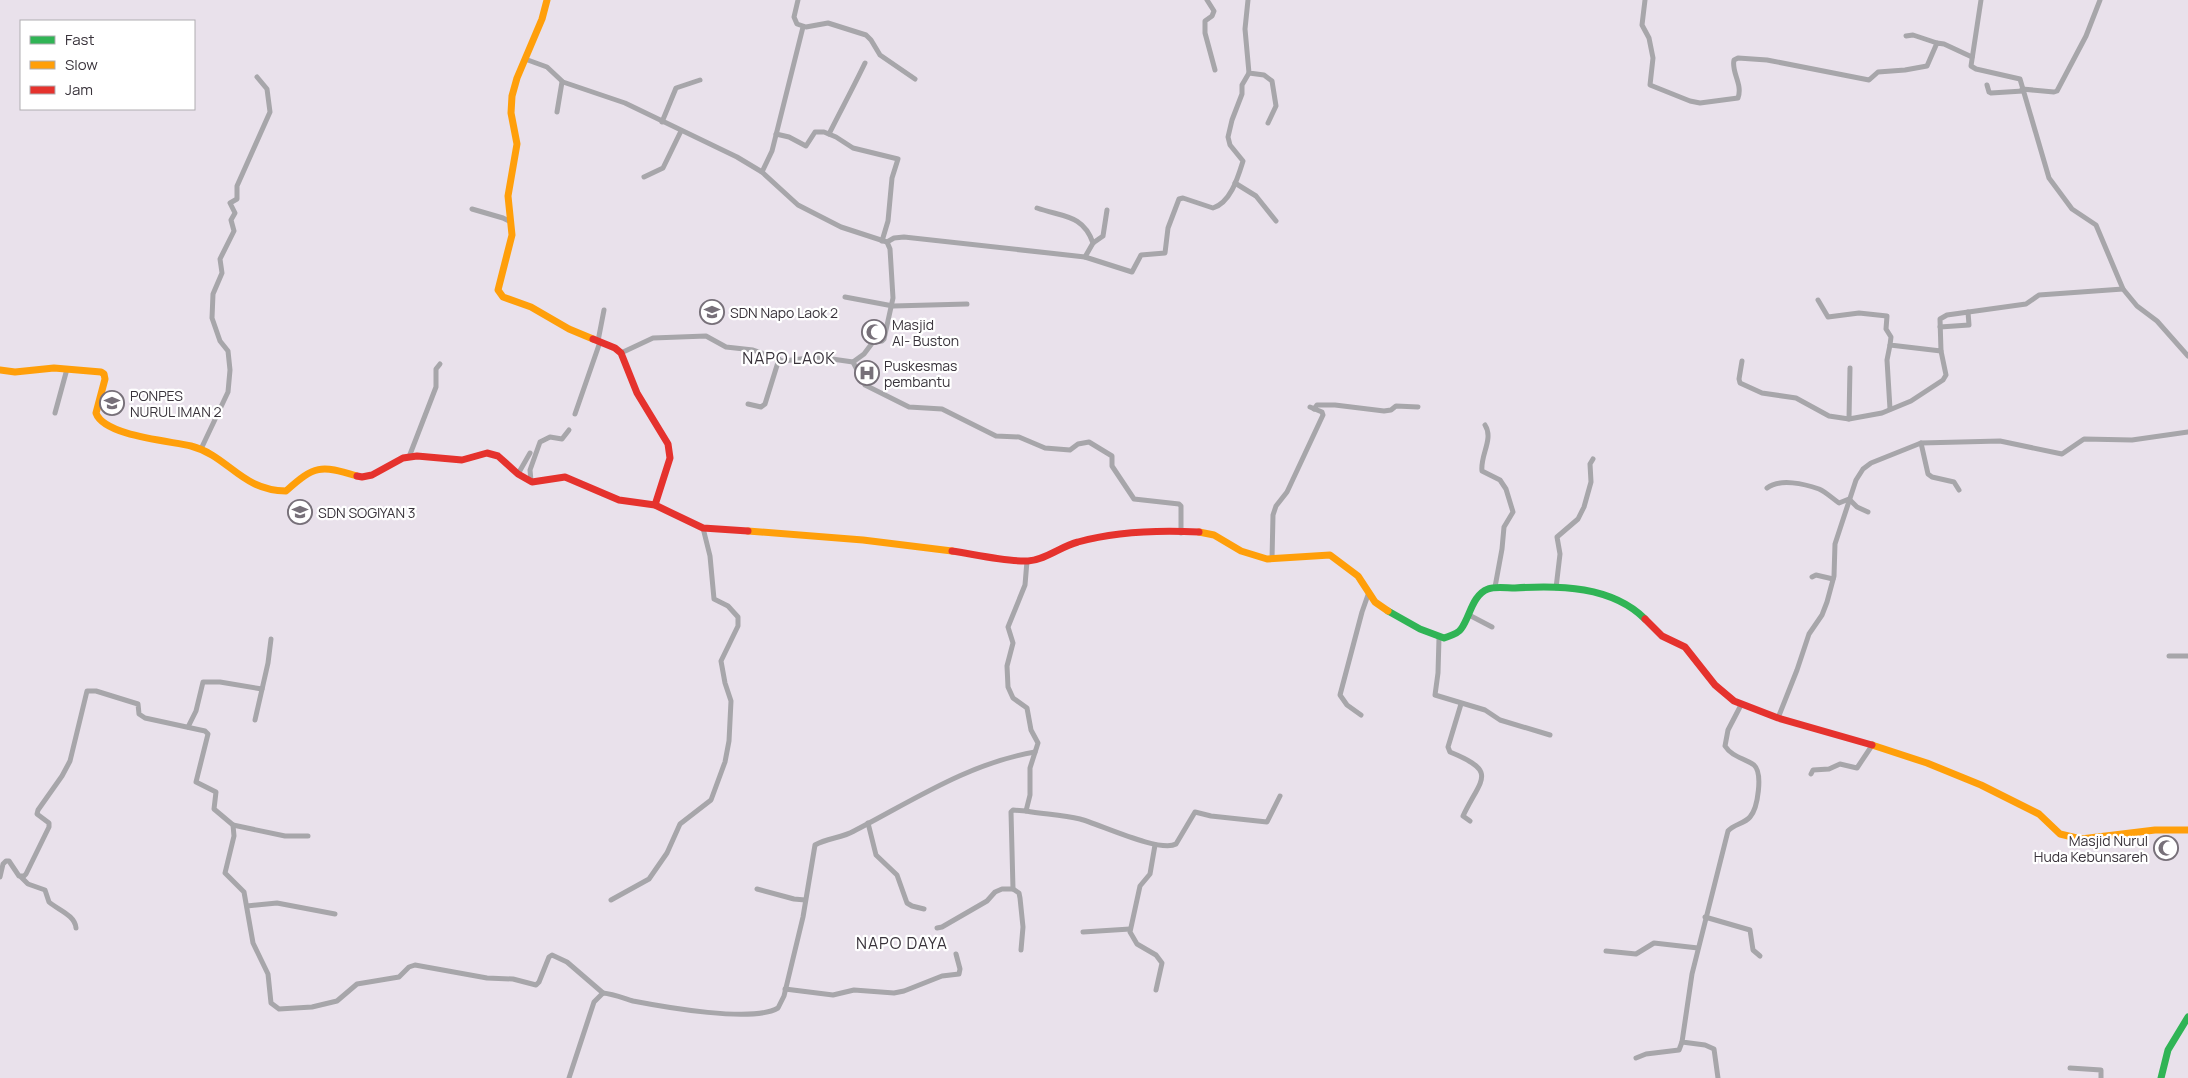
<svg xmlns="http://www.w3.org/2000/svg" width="2188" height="1078" font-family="Manrope,sans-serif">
  <rect width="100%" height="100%" fill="#e9e1eb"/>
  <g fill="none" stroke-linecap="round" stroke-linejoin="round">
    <!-- street -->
    <g stroke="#a7a6aa" stroke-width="5">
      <polyline points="798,0 794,17 797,24 806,27 828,23 866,35 871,40 880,55 915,79"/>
      <polyline points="1207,0 1214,11 1212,16 1205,21 1205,33 1215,70"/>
      <polyline points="1248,0 1245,29 1249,73 1264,75 1272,81 1276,106 1268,123"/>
      <path d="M1645,0L1642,25L1649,38L1653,58L1650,85L1690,101L1700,103L1738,98C1743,84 1731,72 1734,60L1738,58L1767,60L1869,80L1878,72L1905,70L1927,66L1937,43L1944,44L1972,57"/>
      <polyline points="1981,0 1971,66 1976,69 2020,79 2049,178 2072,209 2096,225 2123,289 2137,306 2157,321 2188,356"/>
      <polyline points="1906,36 1913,35 1937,43"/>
      <polyline points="525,59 547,67 563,82 625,103 737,157 762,172 798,205 841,227 887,242 890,249 893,298 884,339 882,341 873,342 864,354 853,362 818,357 783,361 753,350 726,347 706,336 653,338 621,353"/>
      <polyline points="1987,85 1989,92 1991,93 2023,91"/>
      <polyline points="2022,89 2054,92 2057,91 2086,36 2100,0"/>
      <polyline points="557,112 562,82"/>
      <polyline points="662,122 676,88 700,80"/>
      <polyline points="776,134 789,137 806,146 815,132 824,132 836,137 853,148 898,159 892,178 888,221 882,241"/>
      <path d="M829,134C841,110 853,88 865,63"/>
      <polyline points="762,172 772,151 803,27"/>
      <polyline points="644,177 663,168 681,131"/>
      <polyline points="1235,183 1256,196 1276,221"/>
      <path d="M1037,208C1062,217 1083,214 1093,243"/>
      <polyline points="472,209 503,218 511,222"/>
      <path d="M887,242L894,238L904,237L1085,257L1132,272L1141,255L1165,253L1168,228L1179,199L1183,198L1213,208C1231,202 1238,177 1243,161L1230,145L1228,137L1232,120L1242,94V85L1249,73"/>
      <polyline points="1085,257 1093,243 1103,236 1107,210"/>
      <polyline points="845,297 893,306 967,304"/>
      <polyline points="1818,300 1828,317 1859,313 1887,316 1886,329 1891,337 1890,345 1941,351 1940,319 1947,315 2026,304 2039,295 2123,289"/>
      <polyline points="1940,327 1969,325 1968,312"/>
      <polyline points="598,341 604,310"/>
      <polyline points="1742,361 1739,379 1740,383 1762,393 1796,398 1829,416 1849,419 1882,413 1911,401 1943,380 1946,375 1941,351"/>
      <polyline points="853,362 865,385 909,407 942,409 996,436 1019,437 1045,448 1070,450 1078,444 1089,442 1112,456 1112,466 1134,499 1179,504 1181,506 1181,533"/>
      <polyline points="748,404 761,407 765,404 779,359"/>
      <polyline points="1314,409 1317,405 1335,405 1384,411 1391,410 1396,406 1418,407"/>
      <polyline points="1890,409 1887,360 1890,345"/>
      <polyline points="55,413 67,369"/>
      <polyline points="575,414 600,342"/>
      <polyline points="1849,419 1850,368"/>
      <path d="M1485,425C1494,439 1480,455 1482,471L1500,480L1506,489L1513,512L1504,527L1502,549L1495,587"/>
      <polyline points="1921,443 1928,474 1932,477 1954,482 1959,490"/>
      <polyline points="201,449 228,392 230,370 228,351 220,341 212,318 213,294 222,273 220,259 234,231 231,220 235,213 230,203 237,199 237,186 270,112 267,89 257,77"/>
      <polyline points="409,457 436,387 436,369 440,364"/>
      <polyline points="518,474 530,453"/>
      <polyline points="531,481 530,470 540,442 550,437 562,439 569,430"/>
      <path d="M1767,488C1780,478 1805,484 1819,489C1826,492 1833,499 1839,503L1849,499L1857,507L1868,512"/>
      <polyline points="1272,559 1273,515 1276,506 1287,492 1323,415 1322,412 1310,407"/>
      <polyline points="1812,577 1816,575 1833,579"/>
      <polyline points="1556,588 1560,554 1557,537 1578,519 1584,507 1591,482 1590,464 1593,459"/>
      <polyline points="1469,615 1492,627"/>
      <polyline points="1439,638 1438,673 1435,695 1485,710 1500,720 1550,735"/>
      <polyline points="2169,656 2188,656"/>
      <path d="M1461,704L1448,747L1450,752C1499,772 1481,778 1463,816L1470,821"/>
      <polyline points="1361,715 1347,705 1340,695 1362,612 1369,592"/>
      <polyline points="1778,718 1797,670 1809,634 1822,615 1827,602 1834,576 1835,544 1856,480 1863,469 1871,463 1921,443 2000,441 2062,454 2084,439 2132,440 2188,432"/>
      <polyline points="255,720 268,663 271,639"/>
      <polyline points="188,727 196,711 203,682 220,682 262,689"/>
      <polyline points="1811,774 1813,770 1829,769 1840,764 1857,768 1873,744"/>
      <path d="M1026,811C1043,814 1062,815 1080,819C1099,824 1160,853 1176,844L1195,812L1211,816L1267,822L1280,796"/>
      <polyline points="868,823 876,855 897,875 907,903 912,906 924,909"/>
      <polyline points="233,825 285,836 308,836"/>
      <polyline points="1155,845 1150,874 1140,886 1130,932 1137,944 1156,955 1162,963 1156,990"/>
      <polyline points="0,877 3,864 6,861 9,861 19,876 24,876 26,874 49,827 49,823 37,814 38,810 62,776 70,761 87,691 96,691 138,704 139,714 145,718 205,731 208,734 196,782 216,792 214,809 233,825 234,836 225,873 244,892 253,943 268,974 271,1003 279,1009 312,1007 337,1001 357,984 399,977 409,967 415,965 487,978 513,979 536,985 539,982 549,957 552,955 567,962 603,993"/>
      <path d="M21,877L28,884L45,890L49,902C58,910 75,915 76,928"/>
      <polyline points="757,889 794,899 805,900"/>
      <polyline points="1013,889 1019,893 1020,898 1023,927 1021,950"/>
      <polyline points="611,900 649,879 667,853 680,824 711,800 725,762 729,741 731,701 725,683 721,661 738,626 738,617 728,606 714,599 710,556 703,528"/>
      <polyline points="247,906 277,903 335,914"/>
      <polyline points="1705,917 1750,930 1753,950 1760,956"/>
      <polyline points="937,928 942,927 987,901 995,892 1002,889 1013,889 1011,812 1013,810 1026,811 1030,795 1030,768 1038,743 1031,730 1027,708 1013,698 1008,687 1007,666 1013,643 1008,627 1025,585 1027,561"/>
      <polyline points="1083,932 1130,929"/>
      <polyline points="1606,951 1636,954 1654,943 1698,948"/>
      <polyline points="785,989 833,995 854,990 894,993 904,991 942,976 959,974 960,969 956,954"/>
      <polyline points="1636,1058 1646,1054 1679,1050 1682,1042"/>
      <polyline points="2070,1068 2101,1070 2101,1078"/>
      <path d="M569,1078L594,1002L603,993C613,994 623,998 633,1001C664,1007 753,1023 778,1008L784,996L803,917L815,845C827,838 842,838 854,831C912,801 969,763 1035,752"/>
      <path d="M1718,1078L1714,1049L1705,1045L1682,1042L1692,974L1728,831C1734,824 1744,824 1750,817C1758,808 1763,773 1754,765C1744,758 1732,757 1725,746L1728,730L1741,705"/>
    </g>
    <!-- fast -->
    <g stroke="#30b455" stroke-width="7">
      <path d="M1388,611L1420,629L1444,638C1449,636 1458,634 1461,629C1470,617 1472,595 1488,589C1495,586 1507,588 1515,588C1559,585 1612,586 1645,619"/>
      <polyline points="2161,1078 2168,1050 2188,1017"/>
    </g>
    <!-- slow -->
    <g stroke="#ff9f0a" stroke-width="7">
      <polyline points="547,0 542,19 517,78 512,96 511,113 517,144 508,196 512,235 498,290 503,297 531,307 569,329 593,339"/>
      <path d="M0,370L15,372L54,368L101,372L104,374L105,379L96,413C104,436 170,441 191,446C229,456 240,490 286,491C315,465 320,465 357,476"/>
      <polyline points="748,531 863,540 952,551"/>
      <polyline points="1199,532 1214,535 1241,551 1267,559 1330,555 1358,576 1375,602 1388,611"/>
      <polyline points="1872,745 1927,763 1981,785 2039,814 2060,834 2081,839 2155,830 2188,830"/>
    </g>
    <!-- jam -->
    <g stroke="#e5322d" stroke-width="7">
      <polyline points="593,339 615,348 621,353 637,393 668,444 670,458 655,505"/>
      <polyline points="357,476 362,477 372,475 403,458 417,456 462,460 487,453 498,456 518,474 532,482 565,477 619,500 655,505 703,528 748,531"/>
      <path d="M952,551C973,554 1008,562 1028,561C1046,560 1061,546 1078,542C1117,531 1159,530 1199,532"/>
      <polyline points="1645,619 1662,636 1685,647 1715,685 1734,701 1778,718 1872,745"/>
    </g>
  </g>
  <!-- icons -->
  <defs>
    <symbol id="school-ring" viewBox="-11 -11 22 22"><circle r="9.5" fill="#fff" stroke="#777079" stroke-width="1.5"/><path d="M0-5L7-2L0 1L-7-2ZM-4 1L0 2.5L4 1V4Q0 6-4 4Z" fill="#777079"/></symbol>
    <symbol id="mosque-ring" viewBox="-11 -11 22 22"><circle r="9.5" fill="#fff" stroke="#777079" stroke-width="1.5"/><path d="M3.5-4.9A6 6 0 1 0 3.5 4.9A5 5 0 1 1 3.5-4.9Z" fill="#777079"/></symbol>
    <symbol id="hospital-ring" viewBox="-11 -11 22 22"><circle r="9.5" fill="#fff" stroke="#777079" stroke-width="1.5"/><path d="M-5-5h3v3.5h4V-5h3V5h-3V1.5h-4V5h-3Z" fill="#777079"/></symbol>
  </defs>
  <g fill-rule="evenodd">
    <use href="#school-ring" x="698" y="298" width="28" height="28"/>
    <use href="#mosque-ring" x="860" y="318" width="28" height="28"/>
    <use href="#hospital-ring" x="853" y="359" width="28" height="28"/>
    <use href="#school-ring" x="98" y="389" width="28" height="28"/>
    <use href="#school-ring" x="286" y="498" width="28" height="28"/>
    <use href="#mosque-ring" x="2152" y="834" width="28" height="28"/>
  </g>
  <g text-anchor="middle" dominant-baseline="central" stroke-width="4.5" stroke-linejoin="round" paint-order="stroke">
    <!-- poi labels -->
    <g font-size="14" fill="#39333b" stroke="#fff" text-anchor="start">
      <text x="730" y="312">SDN Napo Laok 2</text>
      <text x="892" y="324">Masjid<tspan x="892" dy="16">Al- Buston</tspan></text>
      <text x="884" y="365">Puskesmas<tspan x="884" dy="16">pembantu</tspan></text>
      <text x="130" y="395">PONPES<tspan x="130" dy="16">NURUL IMAN 2</tspan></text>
      <text x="318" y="512">SDN SOGIYAN 3</text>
      <text x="2148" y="840" text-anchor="end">Masjid Nurul<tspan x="2148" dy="16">Huda Kebunsareh</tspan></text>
    </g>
    <!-- quarter labels -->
    <g font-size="16" letter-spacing="1" fill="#39333b" stroke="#fff">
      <text x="789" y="358">NAPO LAOK</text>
      <text x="902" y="943">NAPO DAYA</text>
    </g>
  </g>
  <!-- legend -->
  <rect x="20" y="20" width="175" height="90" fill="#ffffff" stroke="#b0adb1"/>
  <rect x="30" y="36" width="25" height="8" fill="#30b455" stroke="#b0adb1"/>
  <text x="65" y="45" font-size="15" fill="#39333b">Fast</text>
  <rect x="30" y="61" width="25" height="8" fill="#ff9f0a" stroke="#b0adb1"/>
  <text x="65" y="70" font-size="15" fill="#39333b">Slow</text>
  <rect x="30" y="86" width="25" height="8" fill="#e5322d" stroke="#b0adb1"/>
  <text x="65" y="95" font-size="15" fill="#39333b">Jam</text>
</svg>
